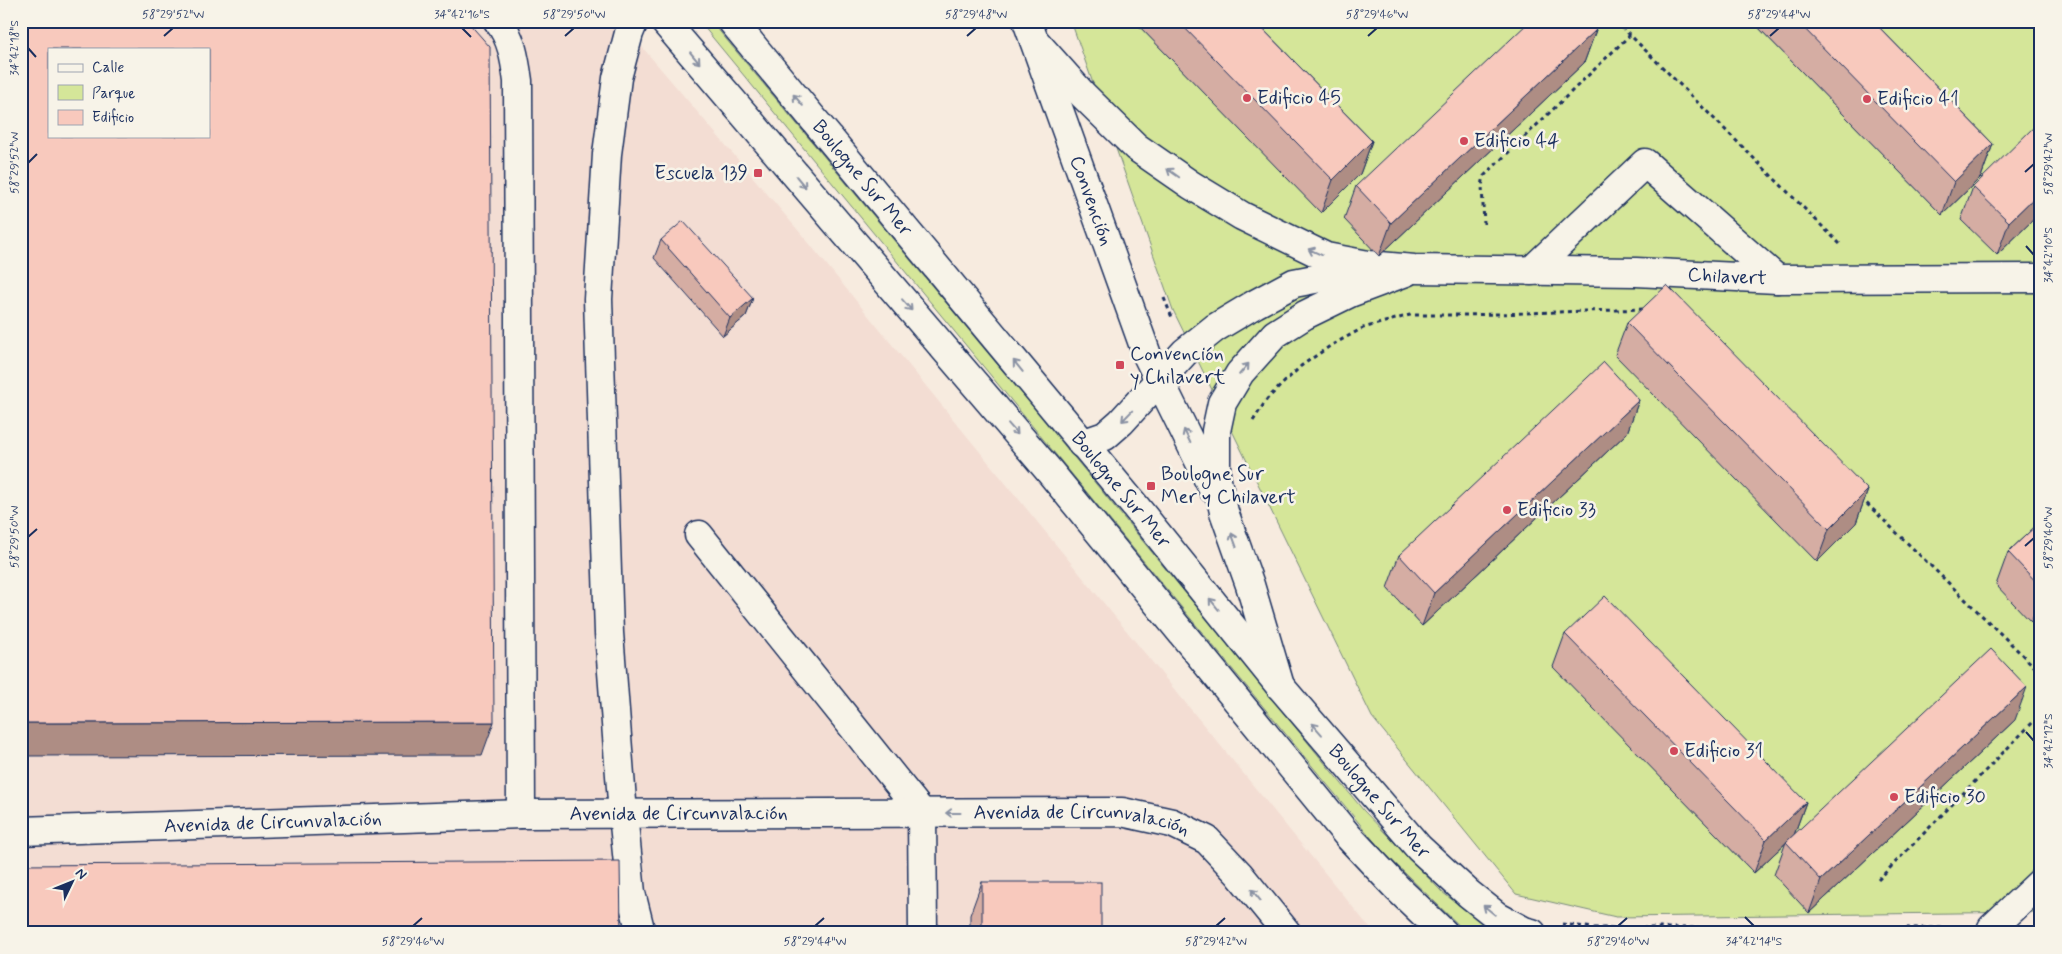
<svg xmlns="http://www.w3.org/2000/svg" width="2062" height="954" font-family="Mynerve,sans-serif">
  <rect width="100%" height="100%" fill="#f7ebdf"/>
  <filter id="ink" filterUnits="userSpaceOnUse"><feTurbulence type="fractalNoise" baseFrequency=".02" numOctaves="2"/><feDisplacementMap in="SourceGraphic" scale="10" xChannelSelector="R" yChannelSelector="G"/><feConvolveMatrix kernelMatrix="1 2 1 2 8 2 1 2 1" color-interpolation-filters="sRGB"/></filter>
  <g filter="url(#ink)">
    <!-- built -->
    <path fill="#f3ddd3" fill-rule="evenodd" d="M21,21H620L808,242L1374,933H21ZM49,49H209V136H49Z"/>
    <!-- green -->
    <g fill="#d5e699" stroke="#788a7c" fill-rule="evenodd">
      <polygon points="699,21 711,21 1028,401 1364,811 1442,892 1485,925 1502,933 1467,933 1382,851"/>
      <path d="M1071,21H1134L1321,212L1360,174L1211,21H1752L1942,215L1981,177L1829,21H2041V912L1616,917L1516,894L1372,717L1173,310ZM1627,433L1422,626L1387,588ZM1554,667L1794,835L1754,873Z"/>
    </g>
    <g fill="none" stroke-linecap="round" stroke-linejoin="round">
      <defs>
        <g id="minor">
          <path d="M498,21C512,38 515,60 518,81L521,814"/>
          <polyline points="634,21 629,33 617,78 607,154 598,299 609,633 623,814 631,893 641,933"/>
          <path id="s1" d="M1027,21L1147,355L1213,489"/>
          <path id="s2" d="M1034,40L1083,95L1136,147L1191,185L1242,216L1326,257L1368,265L1414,269L1636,272L1777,279L2041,278"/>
          <polyline points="1531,271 1645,163 1777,279"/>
          <polyline points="1082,444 1105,436 1121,422 1185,352 1215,328 1255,304 1294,283 1325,277 1365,273"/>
          <polyline points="699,535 922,813"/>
          <polyline points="1280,686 1250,585 1224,512 1216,476 1216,431 1222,403 1240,373 1275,334 1305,315 1350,293 1406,272"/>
          <polyline points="922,813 923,933"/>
          <path id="s3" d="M21,831L521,814L1122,812L1172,823L1207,840L1239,874L1287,933"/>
          <polyline points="1990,933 1992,928 2041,882"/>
        </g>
        <g id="major">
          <polyline points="664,21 1050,472 1348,836 1398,889 1444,933"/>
          <path id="s4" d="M732,21L1135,506L1280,686L1419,848L1469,894L1498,917L1524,931L1532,933"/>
        </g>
      </defs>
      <!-- minor casing -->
      <use href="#minor" stroke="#1b2f5e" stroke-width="31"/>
      <!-- major casing -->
      <use href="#major" stroke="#1b2f5e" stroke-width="31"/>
      <!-- path -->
      <g stroke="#1b2f5e" stroke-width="3" stroke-dasharray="4 4" stroke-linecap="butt">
        <polyline points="1616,21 1841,245"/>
        <polyline points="1484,224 1482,186 1484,176 1630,35"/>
        <polyline points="1164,298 1173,320"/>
        <polyline points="1253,421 1267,399 1301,366 1330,346 1363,328 1410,315 1467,315 1646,309"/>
        <polyline points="1861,498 2041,673"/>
        <polyline points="1878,880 2041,714"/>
        <polyline points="1562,924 1594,928 1958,928"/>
      </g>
      <!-- minor -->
      <use href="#minor" stroke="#f7f3e8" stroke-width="28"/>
      <!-- major -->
      <use href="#major" stroke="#f7f3e8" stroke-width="28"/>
    </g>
    <!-- wall -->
    <g fill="#d5ada3" stroke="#1b2f5e">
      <polygon points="1134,21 1255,21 1372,141 1360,174 1321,213"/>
      <polygon points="1752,21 1873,21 1993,144 1981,177 1942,215"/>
      <polygon points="1596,30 1584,63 1379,256 1344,219 1356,186"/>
      <polygon points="1973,187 2041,212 1997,255 1961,220"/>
      <polygon points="661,240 753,298 746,316 723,336 654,258"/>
      <polygon points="1627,323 1868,490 1856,523 1817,562 1615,355"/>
      <polygon points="1639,400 1627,433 1422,626 1387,588 1399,555"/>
      <polygon points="2041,521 2041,613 2031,622 1996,585 2008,552"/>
      <polygon points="1565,634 1806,802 1794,835 1754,873 1553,667"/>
      <polygon points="2015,720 1809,913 1774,875 1786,842"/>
      <polygon points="982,882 1101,933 970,933 970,915"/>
    </g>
    <!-- shaded-wall -->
    <g fill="#ae8d84" stroke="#1b2f5e">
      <polygon points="1596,30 1584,63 1379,256 1391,223"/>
      <polygon points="1372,141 1360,174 1321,213 1333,180"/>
      <polygon points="1993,144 1981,177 1942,215 1954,182"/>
      <polygon points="2041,191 2041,212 1997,255 2009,222"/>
      <polygon points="753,298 746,316 723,336 730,318"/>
      <polygon points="1639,400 1627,433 1422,626 1434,593"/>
      <polygon points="1868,490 1856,523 1817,562 1829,529"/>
      <polygon points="2041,595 2041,613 2031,622"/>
      <polygon points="2027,687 2015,720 1809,913 1821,880"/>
      <polygon points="494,722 482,755 21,756 21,723"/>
      <polygon points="1806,802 1794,835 1754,873 1766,840"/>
    </g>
    <!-- building -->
    <g fill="#f8c9bd" stroke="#1b2f5e" fill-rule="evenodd">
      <path d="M21,21H467L490,47L494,722L21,723ZM49,49H209V136H49Z"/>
      <polygon points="1178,21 1255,21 1372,141 1333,180"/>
      <polygon points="1530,21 1587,21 1596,30 1391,223 1356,186"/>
      <polygon points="1797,21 1873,21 1993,144 1954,182"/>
      <polygon points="2041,120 2041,191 2009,222 1973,187"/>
      <polygon points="683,221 753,298 730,318 661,240"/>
      <polygon points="1667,285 1868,490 1829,529 1627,323"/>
      <polygon points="1604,362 1639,400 1434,593 1399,555"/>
      <polygon points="2041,521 2041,587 2008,552"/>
      <polygon points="1605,596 1806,802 1766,840 1565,634"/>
      <polygon points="1991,649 2027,687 1821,880 1786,842"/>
      <polygon points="620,861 621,933 21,933 21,865"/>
      <rect x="982" y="882" width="119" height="51"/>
    </g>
    <!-- one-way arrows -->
    <defs><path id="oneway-shaft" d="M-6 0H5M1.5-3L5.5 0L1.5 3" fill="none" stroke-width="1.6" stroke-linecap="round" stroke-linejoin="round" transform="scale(1.25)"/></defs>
    <g stroke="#8991a3">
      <use href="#oneway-shaft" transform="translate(695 58) rotate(50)"/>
      <use href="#oneway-shaft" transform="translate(798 100) rotate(-130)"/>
      <use href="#oneway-shaft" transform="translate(1173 173) rotate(-145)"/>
      <use href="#oneway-shaft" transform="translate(801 182) rotate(50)"/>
      <use href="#oneway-shaft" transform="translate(1315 252) rotate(-156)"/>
      <use href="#oneway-shaft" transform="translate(907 305) rotate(49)"/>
      <use href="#oneway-shaft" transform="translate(1018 366) rotate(-129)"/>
      <use href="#oneway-shaft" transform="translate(1244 369) rotate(-50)"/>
      <use href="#oneway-shaft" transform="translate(1127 416) rotate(134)"/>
      <use href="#oneway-shaft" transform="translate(1013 429) rotate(49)"/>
      <use href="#oneway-shaft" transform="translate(1187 436) rotate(-116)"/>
      <use href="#oneway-shaft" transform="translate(1234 540) rotate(-110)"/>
      <use href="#oneway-shaft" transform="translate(1214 604) rotate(-129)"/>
      <use href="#oneway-shaft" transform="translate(1317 729) rotate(-131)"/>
      <use href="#oneway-shaft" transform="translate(953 813) rotate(180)"/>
      <use href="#oneway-shaft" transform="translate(1256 895) rotate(-129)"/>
      <use href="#oneway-shaft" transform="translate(1489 910) rotate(-141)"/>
    </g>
  </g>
  <!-- ticks -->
  <path fill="none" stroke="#1b2f5e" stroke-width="2" d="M462,28L471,37M164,36L173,28M565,36L574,28M967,36L976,28M1368,36L1377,28M1770,36L1779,28M28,48L36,57M28,163L37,154M2025,172L2034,164M2026,246L2034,255M28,537L37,529M2025,546L2034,538M2026,732L2034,741M1745,917L1754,926M413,926L422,918M815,926L824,918M1216,926L1225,918M1618,926L1627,918"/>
  <!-- markers -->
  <g fill="#d1495b" stroke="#f7f3e8" stroke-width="2">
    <circle cx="1247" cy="98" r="5"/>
    <circle cx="1867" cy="99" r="5"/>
    <circle cx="1464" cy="141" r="5"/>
    <rect x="753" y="168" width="10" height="10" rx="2.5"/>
    <rect x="1115" y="360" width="10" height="10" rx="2.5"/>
    <rect x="1146" y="481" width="10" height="10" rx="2.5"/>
    <circle cx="1507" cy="510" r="5"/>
    <circle cx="1674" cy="751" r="5"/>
    <circle cx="1894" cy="797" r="5"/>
  </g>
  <g text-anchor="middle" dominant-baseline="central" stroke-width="5" stroke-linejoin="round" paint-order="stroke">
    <!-- poi labels -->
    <g font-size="20" fill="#1b2f5e" stroke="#f7f3e8" text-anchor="start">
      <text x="1257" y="98">Edificio 45</text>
      <text x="1877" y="99">Edificio 41</text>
      <text x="1474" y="141">Edificio 44</text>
      <text x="748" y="173" text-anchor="end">Escuela 139</text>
      <text x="1130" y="354">Convención<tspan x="1130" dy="23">y Chilavert</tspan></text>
      <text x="1161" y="474">Boulogne Sur<tspan x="1161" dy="23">Mer y Chilavert</tspan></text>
      <text x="1517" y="510">Edificio 33</text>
      <text x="1684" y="751">Edificio 31</text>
      <text x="1904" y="797">Edificio 30</text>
    </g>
    <!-- street labels -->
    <g font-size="20" fill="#1b2f5e" stroke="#f7f3e8">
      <text stroke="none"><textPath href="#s4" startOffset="204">Boulogne Sur Mer</textPath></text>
      <text stroke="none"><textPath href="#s1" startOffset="191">Convención</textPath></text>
      <text stroke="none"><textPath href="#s2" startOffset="770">Chilavert</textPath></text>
      <text stroke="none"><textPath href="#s4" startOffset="609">Boulogne Sur Mer</textPath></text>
      <text stroke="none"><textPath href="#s4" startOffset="1014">Boulogne Sur Mer</textPath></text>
      <text stroke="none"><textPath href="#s3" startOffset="658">Avenida de Circunvalación</textPath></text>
      <text stroke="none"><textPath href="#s3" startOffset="252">Avenida de Circunvalación</textPath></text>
      <text stroke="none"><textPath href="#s3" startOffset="1062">Avenida de Circunvalación</textPath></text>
    </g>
  </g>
  <!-- margin -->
  <rect width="2062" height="954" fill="none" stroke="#f7f3e8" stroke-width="55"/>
  <!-- legend -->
  <rect x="48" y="48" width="162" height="90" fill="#f7f3e8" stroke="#9fa5b1"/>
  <rect x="58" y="64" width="25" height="8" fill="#f7f3e8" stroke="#9fa5b1"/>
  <text x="92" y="72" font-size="15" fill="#1b2f5e">Calle</text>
  <rect x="58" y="85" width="25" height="15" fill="#d5e699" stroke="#9fa5b1"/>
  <text x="92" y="98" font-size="15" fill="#1b2f5e">Parque</text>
  <rect x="58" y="110" width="25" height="15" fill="#f8c9bd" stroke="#9fa5b1"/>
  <text x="92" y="122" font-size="15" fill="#1b2f5e">Edificio</text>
  <!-- north arrow -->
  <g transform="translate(72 882) rotate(47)" stroke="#f7f3e8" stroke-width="4" paint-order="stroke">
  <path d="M0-4L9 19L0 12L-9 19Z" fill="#1b2f5e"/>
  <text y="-8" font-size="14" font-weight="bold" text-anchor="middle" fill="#1b2f5e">N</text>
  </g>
  <rect x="28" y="28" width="2006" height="898" fill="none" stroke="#1b2f5e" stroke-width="2"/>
  <g font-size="12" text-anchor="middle" fill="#1b2f5e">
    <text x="173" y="18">58°29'52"W</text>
    <text x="462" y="18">34°42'16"S</text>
    <text x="574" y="18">58°29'50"W</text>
    <text x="976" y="18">58°29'48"W</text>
    <text x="1377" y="18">58°29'46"W</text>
    <text x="1779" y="18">58°29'44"W</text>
    <text transform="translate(14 48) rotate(-90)" y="4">34°42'18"S</text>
    <text transform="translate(14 163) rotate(-90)" y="4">58°29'52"W</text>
    <text transform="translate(2048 164) rotate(-90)" y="4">58°29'42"W</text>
    <text transform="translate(2048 255) rotate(-90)" y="4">34°42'10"S</text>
    <text transform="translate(14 537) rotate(-90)" y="4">58°29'50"W</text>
    <text transform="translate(2048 538) rotate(-90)" y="4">58°29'40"W</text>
    <text transform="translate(2048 741) rotate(-90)" y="4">34°42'12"S</text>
    <text x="413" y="945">58°29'46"W</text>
    <text x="815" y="945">58°29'44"W</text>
    <text x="1216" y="945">58°29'42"W</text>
    <text x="1618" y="945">58°29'40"W</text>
    <text x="1754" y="945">34°42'14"S</text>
  </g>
</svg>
